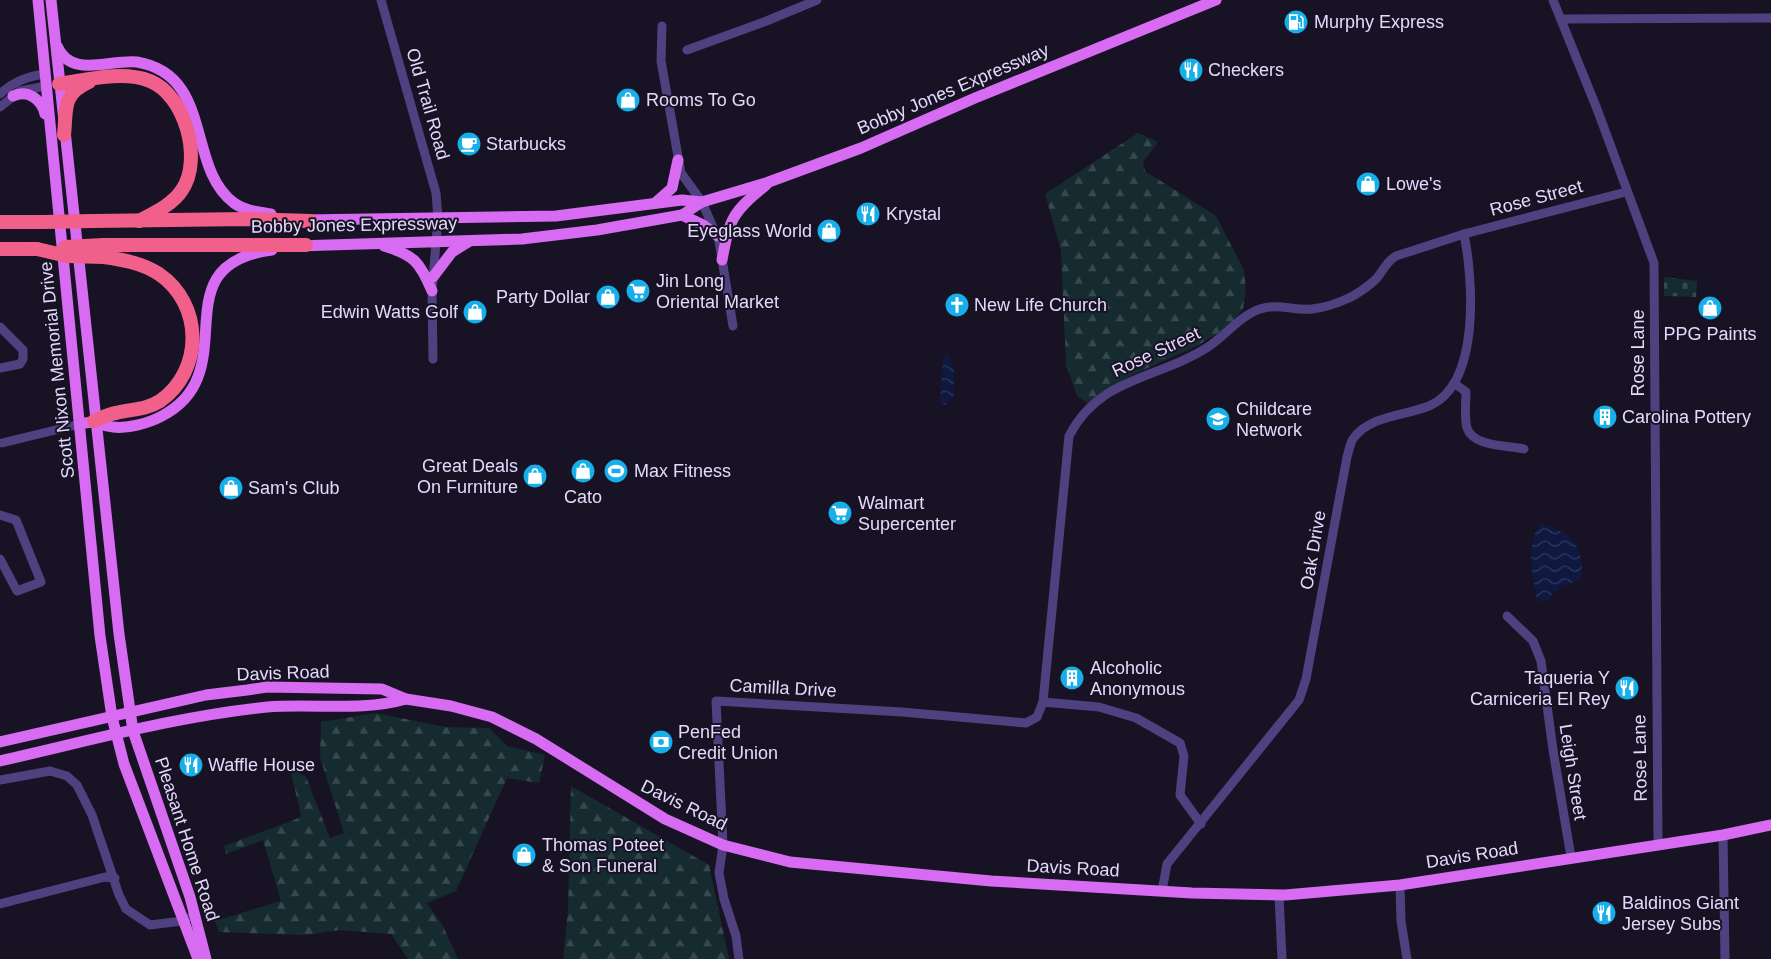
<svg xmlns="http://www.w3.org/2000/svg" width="1771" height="959" font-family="Arial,sans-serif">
  <defs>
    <pattern id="forest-firs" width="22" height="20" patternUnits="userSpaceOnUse" patternTransform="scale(1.25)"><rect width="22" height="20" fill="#152b2f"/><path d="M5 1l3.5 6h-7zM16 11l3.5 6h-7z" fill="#37494e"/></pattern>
    <pattern id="cemetery-stones" width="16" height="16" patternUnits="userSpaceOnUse" patternTransform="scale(1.25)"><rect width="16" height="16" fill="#152b2f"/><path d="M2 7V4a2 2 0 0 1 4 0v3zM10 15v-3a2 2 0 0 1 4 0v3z" fill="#37494e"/></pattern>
    <pattern id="water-waves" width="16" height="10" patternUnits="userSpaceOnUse" patternTransform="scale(1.25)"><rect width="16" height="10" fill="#0f1840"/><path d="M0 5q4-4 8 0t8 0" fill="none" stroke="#32395c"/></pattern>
  </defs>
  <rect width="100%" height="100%" fill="#181225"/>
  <!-- forest -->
  <g fill="url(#forest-firs)">
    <polygon points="1138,133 1158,142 1143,162 1145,171 1216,216 1244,270 1246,290 1243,309 1229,326 1197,346 1130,376 1088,403 1077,396 1066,364 1061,251 1045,194"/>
    <polygon points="376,713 445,727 489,728 507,746 545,755 539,783 507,778 456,891 427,903 443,926 458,959 408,959 391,934 339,930 306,935 219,932 215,921 281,901 263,840 226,854 224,846 294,820 301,816 290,768 306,777 330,838 344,833 320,757 321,722"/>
    <polygon points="571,786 709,865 729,959 563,959 568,910"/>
  </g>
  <!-- cemetery -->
  <polygon fill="url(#cemetery-stones)" points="1664,277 1697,281 1696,297 1664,296"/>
  <!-- water -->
  <g fill="url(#water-waves)">
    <polygon points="943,356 949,356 954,370 954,395 946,405 940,403"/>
    <path d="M1540,524C1571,531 1586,547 1581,579C1567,585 1555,587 1548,601H1537C1533,576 1525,545 1540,524Z"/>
  </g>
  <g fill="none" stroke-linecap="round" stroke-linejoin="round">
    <!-- minor -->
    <g stroke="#4f4180" stroke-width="9">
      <polyline points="381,0 436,193 438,218 432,291 433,359"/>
      <polyline points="1553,0 1597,109 1654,263 1658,844"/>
      <polyline points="1561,19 1771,18"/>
      <polyline points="662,26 661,61 681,173 702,202 719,241 733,326"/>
      <polyline points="687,50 764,22 817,0"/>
      <path d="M0,94C13,82 27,76 45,74"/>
      <polyline points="0,107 20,91 46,86"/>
      <polyline points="0,327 23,350 23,359 20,364 0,368"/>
      <path d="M1454,383L1466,392C1466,403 1464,417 1467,428C1473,447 1508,445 1524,449"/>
      <polyline points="2,443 80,424"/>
      <polyline points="0,515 16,520 41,582 17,591 0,559"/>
      <polyline points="1507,616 1533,641 1541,661 1553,750 1571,857"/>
      <path d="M1043,702L1069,436C1100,376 1157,380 1208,347C1226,335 1240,316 1260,309C1279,303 1294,311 1312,309C1324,308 1338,303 1349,298C1357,294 1367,287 1374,281C1382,274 1386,261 1396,256L1464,234L1626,192"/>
      <polyline points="0,780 50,771 67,776 77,785 92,815 119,895 126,909 150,925 182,921 188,918"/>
      <polyline points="1723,835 1725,959"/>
      <polyline points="1400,885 1401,921 1407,959"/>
      <path d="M1162,891L1167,864L1299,700L1306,679L1347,457C1349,451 1350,443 1353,439C1370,415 1405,416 1429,406C1481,384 1473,279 1464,234"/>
      <polyline points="1279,895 1282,959"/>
      <polyline points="0,904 105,877 115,878"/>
      <polyline points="739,959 736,936 724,899 719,873 723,845 716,701 902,712 1026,723 1037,717 1043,702 1099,707 1136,718 1180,743 1184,756 1180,795 1201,824"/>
    </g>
    <!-- major -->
    <g stroke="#d76bf1" stroke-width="11">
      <polyline points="38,0 100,636 112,717 124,764 198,959"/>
      <polyline points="51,0 119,634 133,731 190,897 206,959"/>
      <path d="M57,46C71,79 109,59 137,62C214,75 186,168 234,203C245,211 258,212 271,214"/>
      <path d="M13,96C28,89 42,100 45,114"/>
      <polyline points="655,203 672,188 678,160"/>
      <polyline points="682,215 703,225 718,236"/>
      <polyline points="304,220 556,216 682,200 702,202"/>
      <polyline points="297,246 522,239 597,230 682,215 702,202 766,183 861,148 975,98 1216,0"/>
      <path d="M384,246C414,255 420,262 432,291"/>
      <path d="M722,260C730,217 732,213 766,185"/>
      <polyline points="433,277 452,252 468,242"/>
      <path d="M80,424C101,419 97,426 113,427C128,429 149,423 162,416C248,371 157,265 272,250"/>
      <polyline points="0,742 206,695 247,690 267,687 382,689 406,699 451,706 492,717 536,739 665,819 723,845 790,862 991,881 1192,893 1285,895 1400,885 1723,835 1771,825"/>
      <path d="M0,761C88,741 177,716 267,707C313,703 361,712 406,699"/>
    </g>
    <!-- highway -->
    <g stroke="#f0608b" stroke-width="14">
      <path d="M59,84C86,80 123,70 150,81C185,95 203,159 182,190C172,205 154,213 139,221"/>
      <path d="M64,135C67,109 61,95 89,82"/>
      <polyline points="93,221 248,219 311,221"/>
      <polyline points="0,222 43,222"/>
      <polyline points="104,245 306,245"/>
      <polyline points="0,249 37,249"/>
      <path d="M94,421C101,418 109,414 116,413C131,409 146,410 160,401C204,370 203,304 159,274C142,263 124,260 104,257"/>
    </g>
    <!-- highway-bridge -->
    <g stroke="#f0608b" stroke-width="14">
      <polyline points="43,222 93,221"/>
      <polyline points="65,247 104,245"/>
      <polyline points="37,249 67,256 104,257"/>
    </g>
  </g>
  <!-- icons -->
  <defs>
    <symbol id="fuel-disc" viewBox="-11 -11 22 22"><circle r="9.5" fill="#17afe9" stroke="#181225"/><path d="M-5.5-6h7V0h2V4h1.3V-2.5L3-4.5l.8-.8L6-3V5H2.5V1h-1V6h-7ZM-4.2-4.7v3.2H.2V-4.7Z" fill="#fff"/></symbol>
    <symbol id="restaurant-disc" viewBox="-11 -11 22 22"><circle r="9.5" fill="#17afe9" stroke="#181225"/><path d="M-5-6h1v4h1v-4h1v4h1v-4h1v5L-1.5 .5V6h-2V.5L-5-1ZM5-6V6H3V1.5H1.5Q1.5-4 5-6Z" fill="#fff"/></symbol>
    <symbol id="shop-disc" viewBox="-11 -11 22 22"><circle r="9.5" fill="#17afe9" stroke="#181225"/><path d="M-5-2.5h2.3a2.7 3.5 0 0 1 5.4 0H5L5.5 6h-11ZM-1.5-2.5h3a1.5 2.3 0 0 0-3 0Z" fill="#fff"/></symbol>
    <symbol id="cafe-disc" viewBox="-11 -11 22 22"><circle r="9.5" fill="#17afe9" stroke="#181225"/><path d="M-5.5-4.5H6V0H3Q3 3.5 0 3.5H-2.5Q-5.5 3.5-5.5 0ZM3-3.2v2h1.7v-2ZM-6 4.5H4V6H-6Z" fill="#fff"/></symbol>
    <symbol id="supermarket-disc" viewBox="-11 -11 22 22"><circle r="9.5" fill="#17afe9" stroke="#181225"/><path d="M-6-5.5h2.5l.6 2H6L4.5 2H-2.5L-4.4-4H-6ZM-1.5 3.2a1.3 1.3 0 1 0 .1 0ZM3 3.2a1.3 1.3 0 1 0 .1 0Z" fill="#fff"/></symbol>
    <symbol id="church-disc" viewBox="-11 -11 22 22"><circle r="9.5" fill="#17afe9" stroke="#181225"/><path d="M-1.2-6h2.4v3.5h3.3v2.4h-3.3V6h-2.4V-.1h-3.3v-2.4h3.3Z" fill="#fff"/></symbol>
    <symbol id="building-disc" viewBox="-11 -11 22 22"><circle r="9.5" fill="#17afe9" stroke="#181225"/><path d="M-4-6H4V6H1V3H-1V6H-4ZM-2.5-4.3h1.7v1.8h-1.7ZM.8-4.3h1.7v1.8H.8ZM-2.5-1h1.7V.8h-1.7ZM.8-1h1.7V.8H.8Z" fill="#fff"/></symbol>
    <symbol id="school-disc" viewBox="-11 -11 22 22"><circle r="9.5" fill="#17afe9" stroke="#181225"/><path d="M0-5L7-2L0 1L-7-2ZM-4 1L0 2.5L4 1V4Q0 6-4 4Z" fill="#fff"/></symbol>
    <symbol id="stadium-disc" viewBox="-11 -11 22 22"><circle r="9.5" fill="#17afe9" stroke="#181225"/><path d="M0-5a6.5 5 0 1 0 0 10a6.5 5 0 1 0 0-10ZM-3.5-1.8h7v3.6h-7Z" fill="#fff"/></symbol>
    <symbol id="bank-disc" viewBox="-11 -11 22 22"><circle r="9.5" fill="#17afe9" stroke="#181225"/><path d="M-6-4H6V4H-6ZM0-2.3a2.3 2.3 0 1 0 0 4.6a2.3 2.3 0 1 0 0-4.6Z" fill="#fff"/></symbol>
  </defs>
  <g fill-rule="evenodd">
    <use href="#fuel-disc" x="1282" y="8" width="28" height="28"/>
    <use href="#restaurant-disc" x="1177" y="56" width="28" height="28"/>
    <use href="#shop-disc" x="614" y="86" width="28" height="28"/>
    <use href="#cafe-disc" x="455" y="130" width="28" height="28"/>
    <use href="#shop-disc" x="1354" y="170" width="28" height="28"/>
    <use href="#restaurant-disc" x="854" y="200" width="28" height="28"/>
    <use href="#shop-disc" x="815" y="217" width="28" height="28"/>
    <use href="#supermarket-disc" x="624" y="277" width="28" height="28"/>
    <use href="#shop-disc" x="594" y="283" width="28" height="28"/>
    <use href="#church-disc" x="943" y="291" width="28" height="28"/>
    <use href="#shop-disc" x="1696" y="294" width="28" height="28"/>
    <use href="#shop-disc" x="461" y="298" width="28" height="28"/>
    <use href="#building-disc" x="1591" y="403" width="28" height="28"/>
    <use href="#school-disc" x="1204" y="405" width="28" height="28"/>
    <use href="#shop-disc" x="569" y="457" width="28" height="28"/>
    <use href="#stadium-disc" x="602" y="457" width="28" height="28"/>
    <use href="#shop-disc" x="521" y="462" width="28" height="28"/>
    <use href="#shop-disc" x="217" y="474" width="28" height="28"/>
    <use href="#supermarket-disc" x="826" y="499" width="28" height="28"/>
    <use href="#building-disc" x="1058" y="664" width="28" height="28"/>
    <use href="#restaurant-disc" x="1613" y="674" width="28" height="28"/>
    <use href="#bank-disc" x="647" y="728" width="28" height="28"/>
    <use href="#restaurant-disc" x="177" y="751" width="28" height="28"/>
    <use href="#shop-disc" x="510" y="841" width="28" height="28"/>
    <use href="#restaurant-disc" x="1590" y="899" width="28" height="28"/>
  </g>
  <g text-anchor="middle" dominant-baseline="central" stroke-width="4" stroke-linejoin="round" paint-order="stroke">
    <!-- poi labels -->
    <g font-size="18" fill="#e3d9fb" stroke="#181225" text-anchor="start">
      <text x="1314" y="22">Murphy Express</text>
      <text x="1208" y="70">Checkers</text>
      <text x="646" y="100">Rooms To Go</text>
      <text x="486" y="144">Starbucks</text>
      <text x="1386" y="184">Lowe's</text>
      <text x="886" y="214">Krystal</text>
      <text x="812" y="231" text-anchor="end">Eyeglass World</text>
      <text x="656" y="281">Jin Long<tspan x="656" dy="21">Oriental Market</tspan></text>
      <text x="590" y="297" text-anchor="end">Party Dollar</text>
      <text x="974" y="305">New Life Church</text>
      <text x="458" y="312" text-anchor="end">Edwin Watts Golf</text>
      <text x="1710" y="334" text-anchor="middle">PPG Paints</text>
      <text x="1236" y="409">Childcare<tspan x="1236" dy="21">Network</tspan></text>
      <text x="1622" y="417">Carolina Pottery</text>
      <text x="518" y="466" text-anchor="end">Great Deals<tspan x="518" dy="21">On Furniture</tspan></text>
      <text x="634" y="471">Max Fitness</text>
      <text x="248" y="488">Sam's Club</text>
      <text x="583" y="497" text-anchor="middle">Cato</text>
      <text x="858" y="503">Walmart<tspan x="858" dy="21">Supercenter</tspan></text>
      <text x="1090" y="668">Alcoholic<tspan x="1090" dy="21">Anonymous</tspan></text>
      <text x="1610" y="678" text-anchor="end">Taqueria Y<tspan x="1610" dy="21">Carniceria El Rey</tspan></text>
      <text x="678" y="732">PenFed<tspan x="678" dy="21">Credit Union</tspan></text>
      <text x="208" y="765">Waffle House</text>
      <text x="542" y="845">Thomas Poteet<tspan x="542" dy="21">&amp; Son Funeral</tspan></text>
      <text x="1622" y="903">Baldinos Giant<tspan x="1622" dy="21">Jersey Subs</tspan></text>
    </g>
    <!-- street labels -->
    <g font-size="18" fill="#e3d9fb" stroke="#181225">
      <text transform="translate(953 89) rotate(-23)">Bobby Jones Expressway</text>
      <text transform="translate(428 104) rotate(74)">Old Trail Road</text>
      <text transform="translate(1536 198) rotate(-15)">Rose Street</text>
      <text transform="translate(354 225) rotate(-1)">Bobby Jones Expressway</text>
      <text transform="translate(1156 352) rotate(-25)">Rose Street</text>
      <text transform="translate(1638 353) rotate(-90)">Rose Lane</text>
      <text transform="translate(57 370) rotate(-96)">Scott Nixon Memorial Drive</text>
      <text transform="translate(1313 550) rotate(-80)">Oak Drive</text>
      <text transform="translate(283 673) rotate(-2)">Davis Road</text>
      <text transform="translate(783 688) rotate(3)">Camilla Drive</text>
      <text transform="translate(1640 758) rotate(-91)">Rose Lane</text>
      <text transform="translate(1573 772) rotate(81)">Leigh Street</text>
      <text transform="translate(684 805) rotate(26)">Davis Road</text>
      <text transform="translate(187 839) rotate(72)">Pleasant Home Road</text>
      <text transform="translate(1472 855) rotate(-9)">Davis Road</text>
      <text transform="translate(1073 868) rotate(3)">Davis Road</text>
    </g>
  </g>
</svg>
